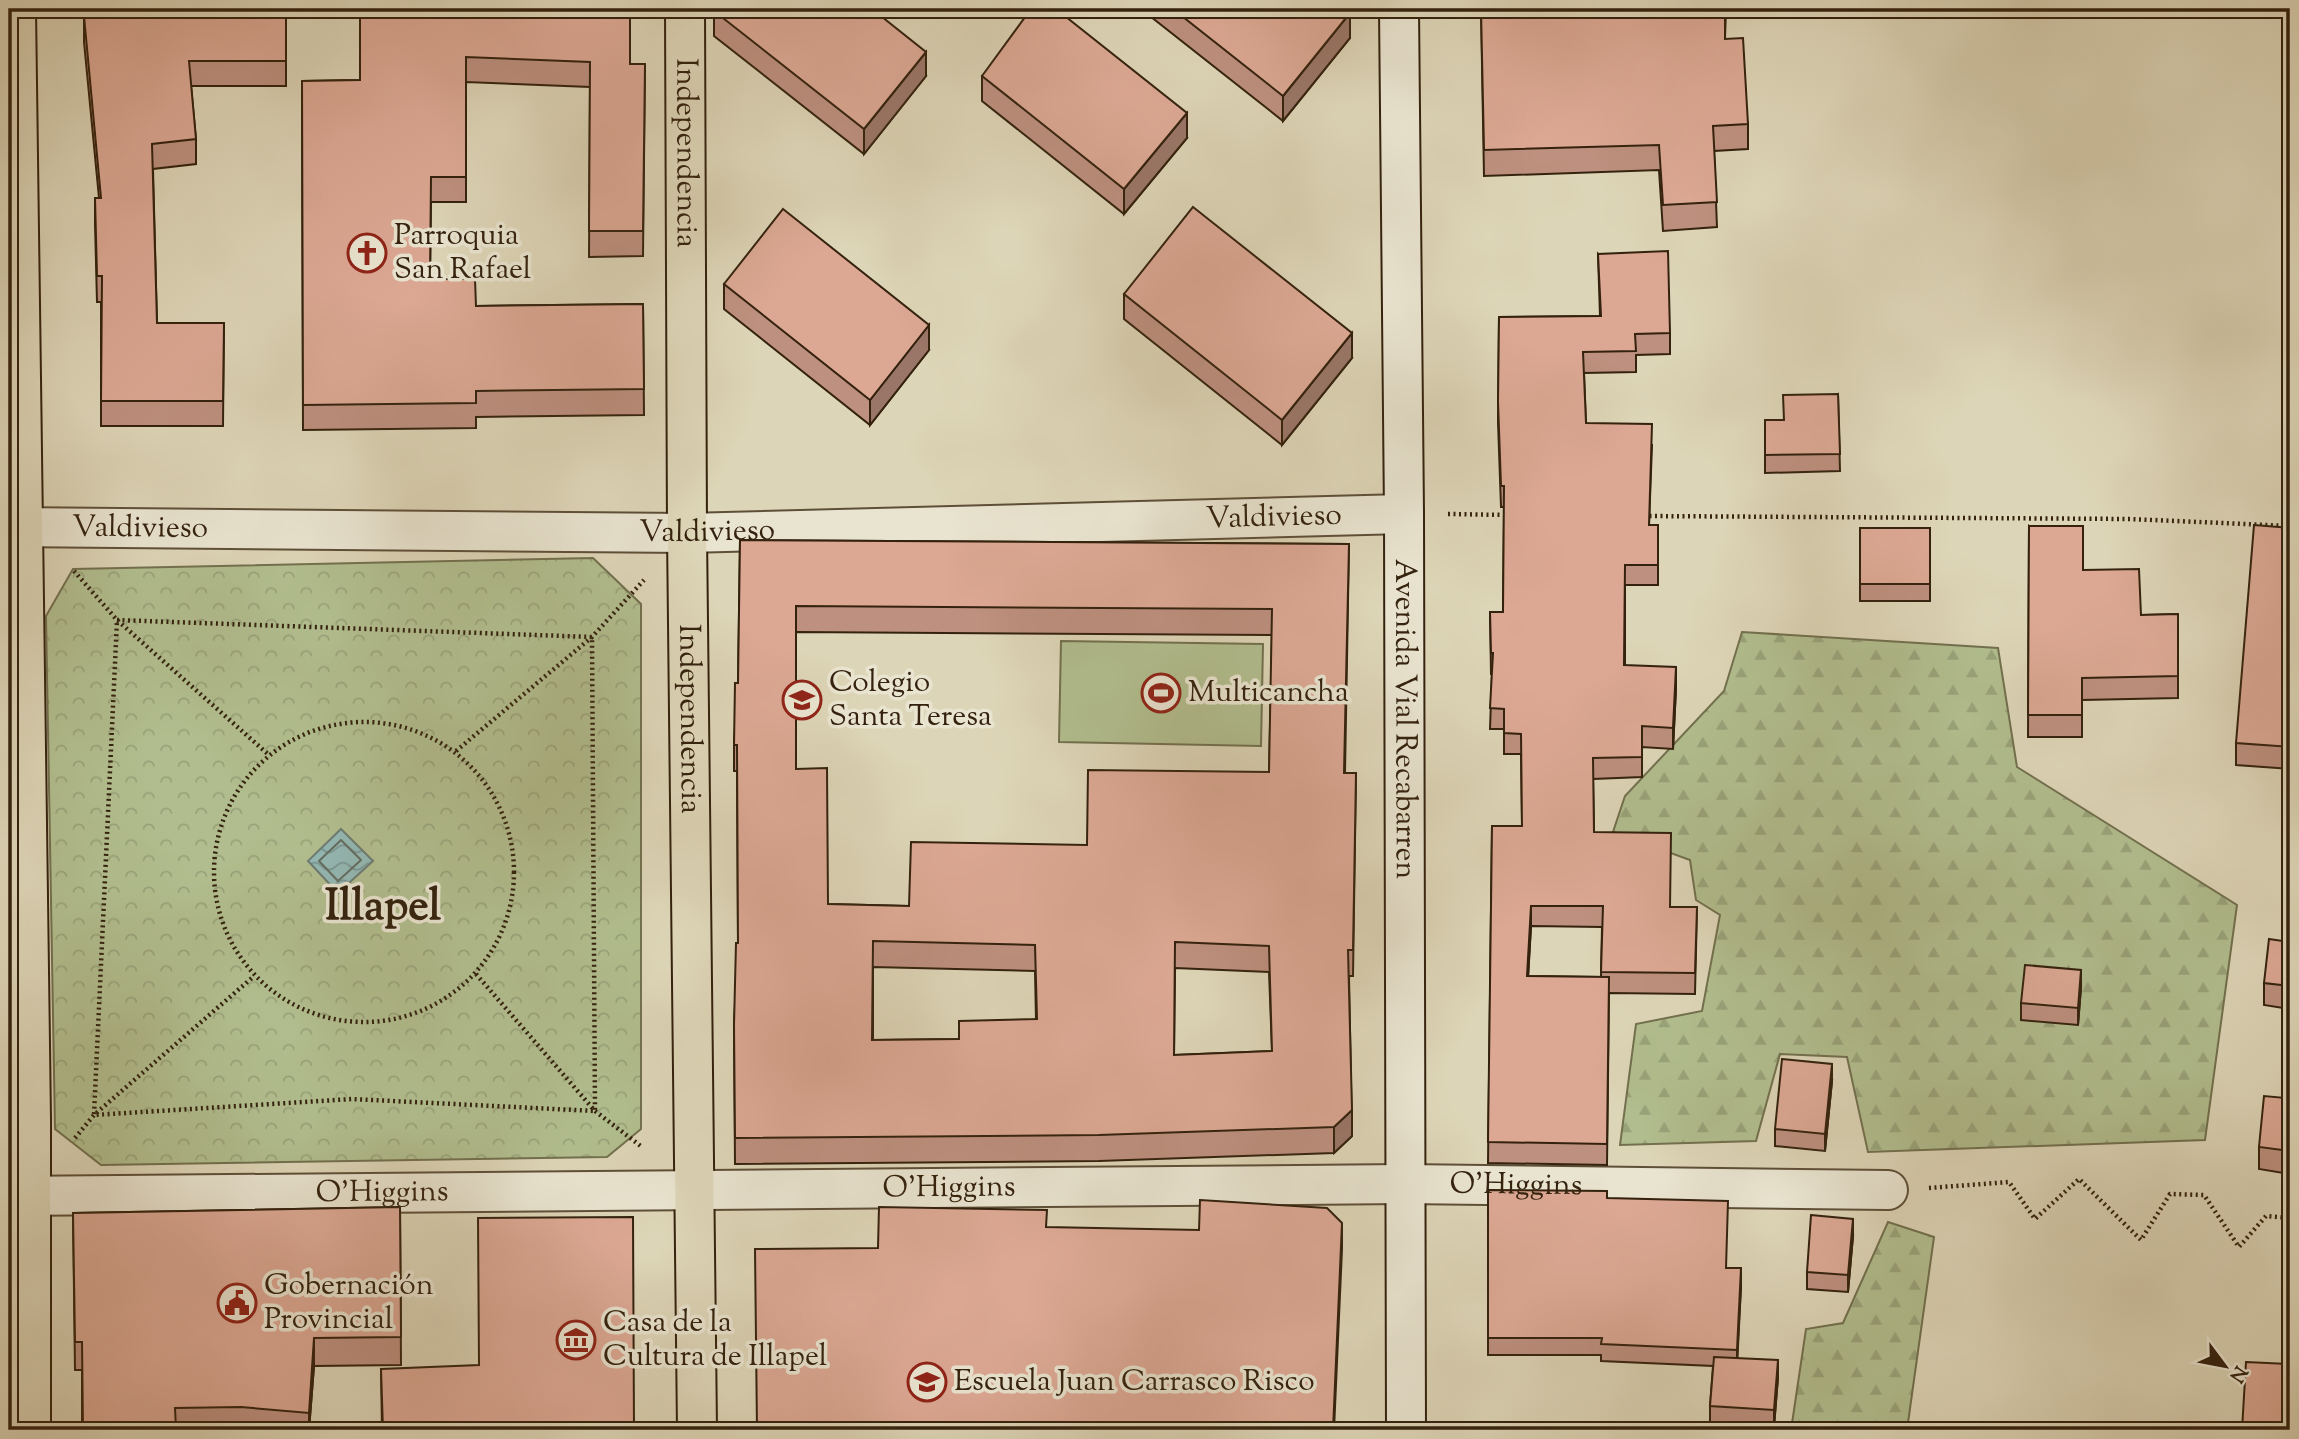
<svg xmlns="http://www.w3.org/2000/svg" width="2299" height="1439" font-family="'Sorts Mill Goudy',serif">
  <defs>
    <pattern id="forest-firs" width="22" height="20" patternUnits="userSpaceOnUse" patternTransform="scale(1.75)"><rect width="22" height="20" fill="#b1bd8e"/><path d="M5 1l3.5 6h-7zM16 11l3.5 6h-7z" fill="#99a279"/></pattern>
    <pattern id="park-crowns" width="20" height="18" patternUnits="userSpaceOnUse" patternTransform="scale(1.75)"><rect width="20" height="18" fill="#b1bd8e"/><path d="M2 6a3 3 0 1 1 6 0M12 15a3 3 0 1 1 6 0" fill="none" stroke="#99a279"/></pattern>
    <pattern id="water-waves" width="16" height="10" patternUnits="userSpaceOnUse" patternTransform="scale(1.75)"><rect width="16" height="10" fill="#93b8b4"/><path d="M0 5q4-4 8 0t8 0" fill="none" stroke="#799591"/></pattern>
  </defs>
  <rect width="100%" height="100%" fill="#ddd5b7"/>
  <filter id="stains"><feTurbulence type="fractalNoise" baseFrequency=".00286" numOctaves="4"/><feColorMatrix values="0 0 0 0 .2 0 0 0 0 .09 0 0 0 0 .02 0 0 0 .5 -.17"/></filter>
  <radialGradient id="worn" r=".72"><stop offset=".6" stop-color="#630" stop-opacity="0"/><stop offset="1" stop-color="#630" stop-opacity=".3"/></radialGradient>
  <!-- forest -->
  <g fill="url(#forest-firs)" stroke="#72704e" stroke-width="2">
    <polygon points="1742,632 1998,648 2017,767 2237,905 2205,1140 1868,1152 1847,1057 1780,1054 1756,1141 1620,1145 1636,1024 1702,1011 1720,915 1696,900 1690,860 1613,832 1625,796 1724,691"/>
    <polygon points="1888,1222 1934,1237 1907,1430 1791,1430 1806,1329 1843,1323"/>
  </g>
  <!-- park -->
  <polygon fill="url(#park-crowns)" stroke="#72704e" stroke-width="2" points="593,558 641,604 641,1129 607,1157 101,1165 55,1129 46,616 73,569"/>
  <!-- pitch -->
  <polygon fill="#b1bd8e" stroke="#72704e" stroke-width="2" points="1061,641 1263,644 1261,746 1059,742"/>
  <!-- water -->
  <polygon fill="url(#water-waves)" stroke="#6d7c72" stroke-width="2" points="341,829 373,861 338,893 308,861"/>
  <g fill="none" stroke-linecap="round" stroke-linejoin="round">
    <!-- shore -->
    <polygon stroke="#646d61" stroke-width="2" points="341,840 361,860 338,881 319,861"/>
    <defs>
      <g id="minor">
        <path id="s1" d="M1404,1184L1888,1190"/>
      </g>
      <g id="tertiary">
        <path id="s2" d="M9,527L687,533L1404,514"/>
        <path id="s3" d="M9,1196L1404,1184"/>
      </g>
      <g id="secondary">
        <path id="s4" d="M1399,9L1404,514L1406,1430"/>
      </g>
      <g id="primary">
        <polyline points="16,9 31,1119 31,1430"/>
        <path id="s5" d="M685,9L687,533L697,1430"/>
      </g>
    </defs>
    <!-- minor casing -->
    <use href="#minor" stroke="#5e4f38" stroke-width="42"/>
    <!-- tertiary casing -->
    <use href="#tertiary" stroke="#5e4f38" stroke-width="42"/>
    <!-- secondary casing -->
    <use href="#secondary" stroke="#34220e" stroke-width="42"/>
    <!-- primary casing -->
    <use href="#primary" stroke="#34220e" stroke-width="42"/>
    <!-- path -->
    <g stroke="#34220e" stroke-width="4.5" stroke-dasharray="2 3.5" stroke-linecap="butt">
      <polyline points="1448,514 1509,515"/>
      <polyline points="1644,516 2130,519 2290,526"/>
      <polyline points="74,571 117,620 269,755"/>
      <polygon points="117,620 592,637 595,1111 352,1099 94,1115"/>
      <circle cx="364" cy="872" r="150"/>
      <polyline points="456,751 592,637 644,580"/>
      <polyline points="476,974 595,1111 642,1147"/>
      <polyline points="75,1138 94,1115 253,977"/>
      <polyline points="1929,1188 2009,1182 2035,1219 2079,1179 2141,1240 2170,1194 2204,1195 2239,1247 2266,1216 2290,1218"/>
    </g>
    <!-- minor -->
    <use href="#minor" stroke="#e9e4d0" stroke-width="38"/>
    <!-- tertiary -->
    <use href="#tertiary" stroke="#e9e4d0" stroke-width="38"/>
    <!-- secondary -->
    <use href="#secondary" stroke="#e9e4d0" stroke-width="38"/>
    <!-- primary -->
    <use href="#primary" stroke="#ddd5b7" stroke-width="38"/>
  </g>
  <!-- wall -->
  <g fill="#bd907f" stroke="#34220e" stroke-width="2" fill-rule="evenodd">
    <polygon points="86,9 286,9 286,86 191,86 196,139 196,164 153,169 157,323 224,323 223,426 101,426 101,302 97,302 95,223 95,198 99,198 84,42 84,16 86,16"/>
    <polygon points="360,9 630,64 645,64 643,256 589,257 590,87 466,82 466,202 431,202 430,279 476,306 643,304 644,415 476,417 476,428 303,430 302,81 360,80"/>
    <polygon points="1141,9 1344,9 1350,38 1283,121"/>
    <polygon points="1481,9 1726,9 1725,39 1748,124 1748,149 1714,151 1717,227 1663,231 1659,170 1484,176"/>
    <polygon points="714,11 926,76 864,154 714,36"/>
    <polygon points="982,76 1187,138 1124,214 982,101"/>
    <path d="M1598,254L1670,333V354L1636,355V372L1584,373L1586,423L1652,445L1649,525H1658V585H1625V665L1676,688L1673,749L1642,747V777L1593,779L1594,832L1670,907H1697L1695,994L1609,993L1607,1165L1488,1163L1492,826H1522L1521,754H1504V729H1490L1492,674H1491L1490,612H1503L1504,507H1501L1498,422L1499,317L1600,316ZM1531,926L1602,927L1601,977L1528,976Z"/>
    <polygon points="724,284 929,350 870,425 724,309"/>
    <polygon points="1124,294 1352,358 1282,445 1124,319"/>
    <polygon points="1838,394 1840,471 1765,473 1765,420 1783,420"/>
    <polygon points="2029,526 2083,570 2141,615 2178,614 2178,698 2082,700 2082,737 2028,737"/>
    <rect x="1860" y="528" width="70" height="73"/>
    <path d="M740,540L1349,544L1345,773H1356L1353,976H1349L1352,1136L1334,1153L1099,1161L735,1164L734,1025L738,943L737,771H734V745L738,683ZM796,632L1272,635L1269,772L1087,845L909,906L828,904L796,769ZM873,967L1035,971L1036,1019L959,1039L873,1040ZM1175,968L1269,972L1272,1051L1174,1055Z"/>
    <polygon points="2288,676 2290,677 2290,769 2236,765 2236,743"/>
    <polygon points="2290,942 2290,1009 2264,1005 2264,983"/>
    <polygon points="2081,987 2078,1025 2021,1020 2021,1003"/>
    <polygon points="2290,1066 2290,1174 2259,1169 2259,1147 2285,1098"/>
    <polygon points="1832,1081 1825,1151 1775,1146 1775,1129"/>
    <polygon points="1488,1190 1607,1198 1727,1268 1741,1286 1737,1358 1778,1377 1774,1427 1710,1423 1710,1406 1713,1366 1601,1361 1601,1355 1488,1355"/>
    <polygon points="400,1207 401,1365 314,1366 309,1430 82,1430 82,1370 75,1370 73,1213"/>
    <polygon points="1853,1236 1848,1292 1807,1289 1807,1272"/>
    <polygon points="381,1369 634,1430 382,1430"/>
  </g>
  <!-- shaded-wall -->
  <g fill="#9a7668" stroke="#34220e" stroke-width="2">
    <polygon points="1350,13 1350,38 1283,121 1283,96"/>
    <polygon points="926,52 926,76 864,154 864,129"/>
    <polygon points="1187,113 1187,138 1124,214 1124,189"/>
    <polygon points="929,325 929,350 870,425 870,400"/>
    <polygon points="1352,333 1352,358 1282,445 1282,420"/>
    <polygon points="2290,622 2290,644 2286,699 2286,676"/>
    <polygon points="1676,667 1676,688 1673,749 1673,728"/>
    <polygon points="1531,906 1531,926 1527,997 1527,976"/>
    <polygon points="2081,970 2081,987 2078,1025 2078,1008"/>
    <polygon points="1832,1064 1832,1081 1825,1151 1825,1134"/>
    <polygon points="1352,1110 1352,1136 1334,1153 1334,1127"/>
    <polygon points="1853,1219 1853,1236 1848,1292 1848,1275"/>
    <polygon points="1342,1223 1342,1249 1334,1430 1333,1430"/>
    <polygon points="1741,1268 1741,1286 1737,1367 1737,1350"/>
    <polygon points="314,1338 314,1366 309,1430 309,1413"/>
    <polygon points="1778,1360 1778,1377 1774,1427 1774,1410"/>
  </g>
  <!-- building -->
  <g fill="#dca894" stroke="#34220e" stroke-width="2" fill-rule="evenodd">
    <polygon points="87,9 286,9 286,61 189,61 196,139 152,144 157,323 224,323 223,401 101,401 102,276 97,276 95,198 101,198 84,16 87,16"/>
    <polygon points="360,9 630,9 630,64 645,64 643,231 589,231 590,62 466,57 466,177 431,177 430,279 475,279 476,306 643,304 644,389 476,391 476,403 303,405 302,81 360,80"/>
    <polygon points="716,9 872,9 926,52 864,129 714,11"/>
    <polygon points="1031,9 1056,9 1187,113 1124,189 982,76"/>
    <polygon points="1173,9 1344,9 1350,13 1283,96"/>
    <polygon points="1481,9 1725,9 1725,39 1743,38 1748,124 1713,126 1717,202 1663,205 1659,145 1484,150"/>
    <polygon points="1193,207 1352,333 1282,420 1124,294"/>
    <polygon points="783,209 929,325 870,400 724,284"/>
    <polygon points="1668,251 1670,333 1635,334 1636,351 1583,352 1586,423 1652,424 1649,525 1658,525 1658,565 1625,565 1624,665 1676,667 1673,728 1642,726 1642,757 1593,758 1594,832 1671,833 1670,907 1697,907 1695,973 1601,972 1603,906 1531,906 1527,976 1609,977 1607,1144 1488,1142 1492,826 1522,826 1521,734 1504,733 1504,709 1490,708 1493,653 1491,653 1490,612 1503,612 1504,486 1501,486 1498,402 1499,317 1601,316 1598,254"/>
    <polygon points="1838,394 1840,454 1765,455 1765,420 1784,420 1783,395"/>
    <polygon points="2254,525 2290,528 2290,622 2286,676 2290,677 2290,747 2236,743"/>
    <polygon points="2029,526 2083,526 2083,570 2139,569 2141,615 2178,614 2178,676 2082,678 2082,715 2028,715"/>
    <rect x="1860" y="528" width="70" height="56"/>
    <path d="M740,540L1349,544L1344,773H1356L1353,950H1348L1352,1110L1334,1127L1099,1135L735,1138L734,1025L736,943H738L737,745H734L735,683H738ZM796,606L1272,609L1269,772L1088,770L1087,845L911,842L909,906L828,904L827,768L796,769ZM873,941L1035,945L1037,1019L959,1021V1039L872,1040ZM1175,942L1269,946L1272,1051L1174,1055Z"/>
    <polygon points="2269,939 2290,942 2290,986 2264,983"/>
    <polygon points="2025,965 2081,970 2078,1008 2021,1003"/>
    <polygon points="1782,1059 1832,1064 1825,1134 1775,1129"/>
    <polygon points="2290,1066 2290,1151 2259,1147 2264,1096 2285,1098"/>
    <polygon points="1488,1190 1607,1191 1607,1198 1728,1201 1726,1268 1741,1268 1737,1350 1601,1344 1602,1338 1488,1338"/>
    <polygon points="1200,1200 1327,1208 1342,1223 1333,1430 757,1430 755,1249 878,1248 879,1207 1047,1210 1046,1227 1199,1230"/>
    <polygon points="400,1207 401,1337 314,1338 309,1413 241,1407 175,1408 176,1430 83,1430 82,1342 75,1342 73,1213"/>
    <polygon points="1811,1215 1853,1219 1848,1275 1807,1272"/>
    <polygon points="633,1217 634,1430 383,1430 381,1369 479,1365 478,1218"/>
    <polygon points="1714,1357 1778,1360 1774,1410 1710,1406"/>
    <polygon points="2246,1362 2290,1364 2290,1430 2242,1430"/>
    <polygon points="1684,1426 1718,1427 1718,1430 1683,1430"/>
  </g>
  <!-- icons -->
  <defs>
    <symbol id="church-ring" viewBox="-11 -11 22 22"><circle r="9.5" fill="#e9e4d0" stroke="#8f2418" stroke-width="1.5"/><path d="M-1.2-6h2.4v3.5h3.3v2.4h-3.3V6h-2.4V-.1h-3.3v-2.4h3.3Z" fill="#8f2418"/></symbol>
    <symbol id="stadium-ring" viewBox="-11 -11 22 22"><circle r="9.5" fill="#e9e4d0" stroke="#8f2418" stroke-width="1.5"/><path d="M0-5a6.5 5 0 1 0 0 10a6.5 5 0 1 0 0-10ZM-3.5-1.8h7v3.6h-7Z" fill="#8f2418"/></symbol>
    <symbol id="school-ring" viewBox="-11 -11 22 22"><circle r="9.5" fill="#e9e4d0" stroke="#8f2418" stroke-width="1.5"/><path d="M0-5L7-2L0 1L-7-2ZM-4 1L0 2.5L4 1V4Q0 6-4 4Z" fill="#8f2418"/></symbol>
    <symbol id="civic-ring" viewBox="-11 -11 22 22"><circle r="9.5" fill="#e9e4d0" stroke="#8f2418" stroke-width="1.5"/><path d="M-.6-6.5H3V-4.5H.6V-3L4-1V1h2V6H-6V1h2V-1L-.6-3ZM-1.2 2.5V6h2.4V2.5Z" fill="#8f2418"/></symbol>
    <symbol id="museum-ring" viewBox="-11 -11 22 22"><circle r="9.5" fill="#e9e4d0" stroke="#8f2418" stroke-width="1.5"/><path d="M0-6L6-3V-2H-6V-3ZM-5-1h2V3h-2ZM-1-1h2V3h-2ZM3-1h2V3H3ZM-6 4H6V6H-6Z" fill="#8f2418"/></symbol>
  </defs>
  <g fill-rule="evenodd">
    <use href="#church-ring" x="345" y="231" width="44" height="44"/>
    <use href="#stadium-ring" x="1139" y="671" width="44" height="44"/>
    <use href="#school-ring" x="780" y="678" width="44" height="44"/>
    <use href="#civic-ring" x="215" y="1281" width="44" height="44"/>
    <use href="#museum-ring" x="554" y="1318" width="44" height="44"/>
    <use href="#school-ring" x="905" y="1360" width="44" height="44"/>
  </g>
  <g text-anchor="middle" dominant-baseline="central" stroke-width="7" stroke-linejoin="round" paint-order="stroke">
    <!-- street labels -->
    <g font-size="30" fill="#34220e" stroke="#e9e4d0">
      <text stroke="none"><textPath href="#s5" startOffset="144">Independencia</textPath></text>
      <text stroke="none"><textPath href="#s2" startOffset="1265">Valdivieso</textPath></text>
      <text stroke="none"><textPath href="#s2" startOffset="131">Valdivieso</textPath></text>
      <text stroke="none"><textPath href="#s2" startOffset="698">Valdivieso</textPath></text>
      <text stroke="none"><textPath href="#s4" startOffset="710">Avenida Vial Recabarren</textPath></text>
      <text stroke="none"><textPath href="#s5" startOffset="710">Independencia</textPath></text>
      <text stroke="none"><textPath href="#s1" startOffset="112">O'Higgins</textPath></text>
      <text stroke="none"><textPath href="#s3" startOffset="940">O'Higgins</textPath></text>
      <text stroke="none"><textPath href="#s3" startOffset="373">O'Higgins</textPath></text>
    </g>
    <!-- poi labels -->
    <g font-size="30" fill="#34220e" stroke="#e9e4d0" text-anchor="start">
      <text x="394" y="236">Parroquia<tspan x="394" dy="34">San Rafael</tspan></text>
      <text x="829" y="683">Colegio<tspan x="829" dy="34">Santa Teresa</tspan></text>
      <text x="1188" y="693">Multicancha</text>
      <text x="264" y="1286">Gobernación<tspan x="264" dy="34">Provincial</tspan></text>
      <text x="603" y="1323">Casa de la<tspan x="603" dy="34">Cultura de Illapel</tspan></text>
      <text x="954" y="1382">Escuela Juan Carrasco Risco</text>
    </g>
    <!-- town labels -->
    <g font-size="44" font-weight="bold" fill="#34220e" stroke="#e9e4d0">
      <text x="383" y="908">Illapel</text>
    </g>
  </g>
  <!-- margin -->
  <rect width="2299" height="1439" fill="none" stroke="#ddd5b7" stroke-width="35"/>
  <rect x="10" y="10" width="2278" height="1418" fill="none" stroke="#34220e" stroke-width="3.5"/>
  <rect x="18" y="18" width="2264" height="1404" fill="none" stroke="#34220e" stroke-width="2"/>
  <!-- north arrow -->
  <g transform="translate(2225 1366) rotate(122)" stroke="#e9e4d0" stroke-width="5" paint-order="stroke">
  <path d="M0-5L12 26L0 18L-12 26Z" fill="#34220e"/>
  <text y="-10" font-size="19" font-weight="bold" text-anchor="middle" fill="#34220e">N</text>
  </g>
  <rect width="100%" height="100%" filter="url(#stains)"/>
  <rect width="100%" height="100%" fill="url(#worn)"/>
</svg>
